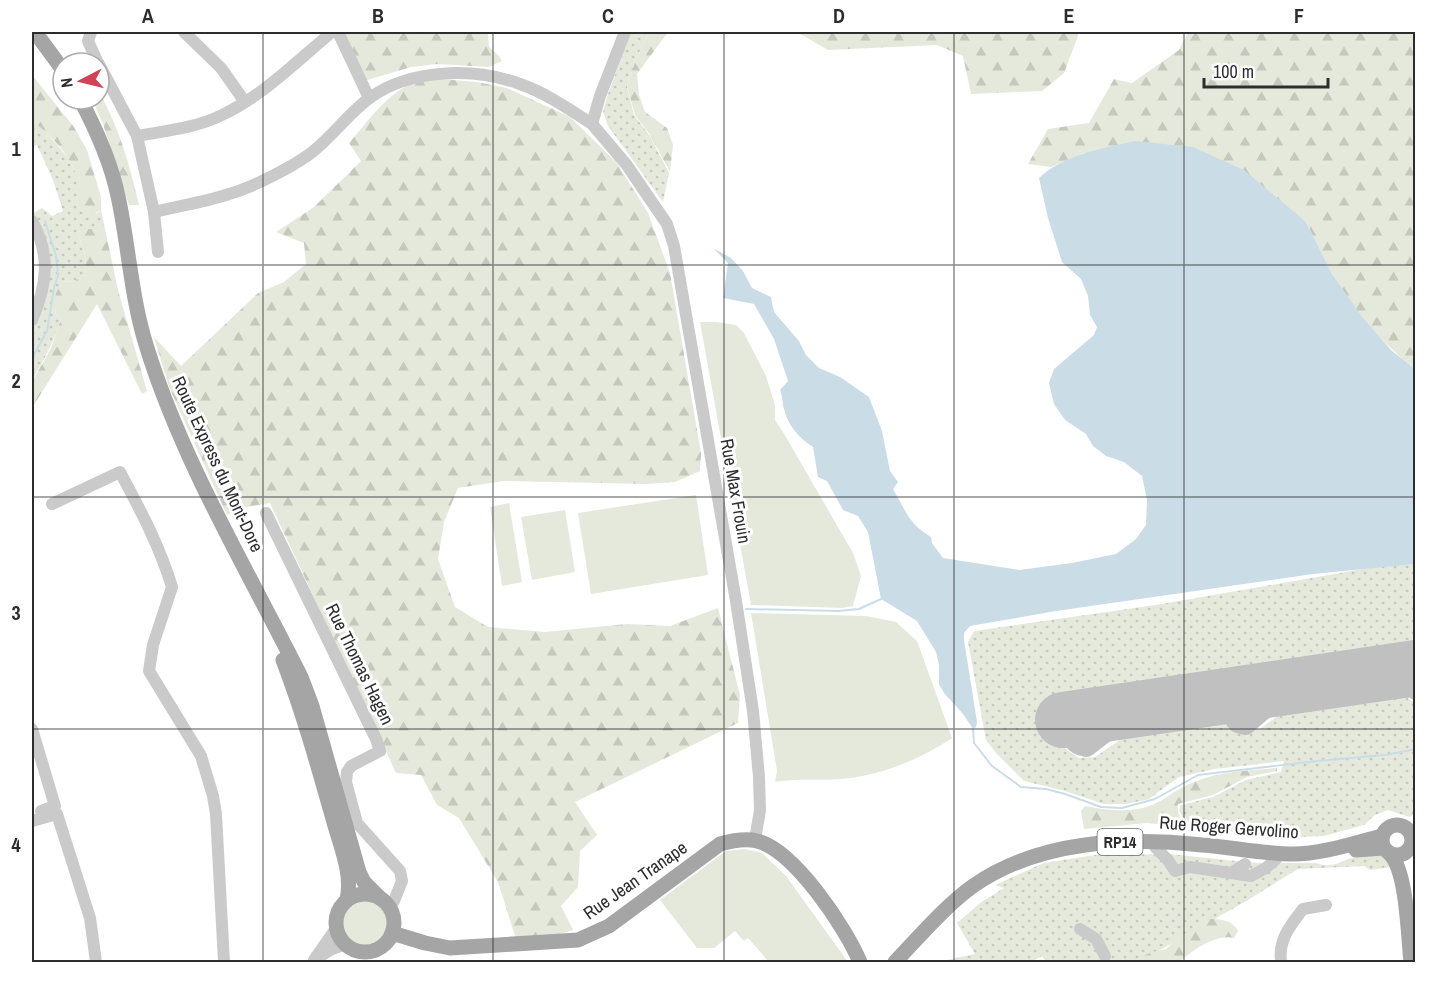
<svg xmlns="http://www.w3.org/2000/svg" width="1447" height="994" font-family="'Archivo Narrow',sans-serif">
  <defs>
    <pattern id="grass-dots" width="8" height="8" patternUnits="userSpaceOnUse" patternTransform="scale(1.5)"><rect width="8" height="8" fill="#e4e9dc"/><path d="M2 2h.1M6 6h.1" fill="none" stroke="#c4c8bd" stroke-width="1.8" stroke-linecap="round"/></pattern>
    <pattern id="forest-firs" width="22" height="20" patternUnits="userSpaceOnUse" patternTransform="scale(1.5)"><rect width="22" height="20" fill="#e4e9dc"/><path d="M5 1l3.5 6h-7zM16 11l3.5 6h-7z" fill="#c4c8bd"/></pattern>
  </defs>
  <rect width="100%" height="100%" fill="#fff"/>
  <!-- grass -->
  <g fill="url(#grass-dots)">
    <polygon points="631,32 649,32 636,59 627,87 634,115 650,136 669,173 663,202 608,126 603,112 607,97"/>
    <path d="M32,120L47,133L69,159L96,214L101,210L105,229H80L78,233L85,256L86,275L74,281L62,282L53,311L61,319C54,342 43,361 32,381V320L46,273L32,214L42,208L52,216L63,211L53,180L37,145L32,147Z"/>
    <polygon points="1415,564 1415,649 1055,702 1063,747 1079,758 1095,757 1130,733 1215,718 1240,733 1260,729 1288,708 1405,690 1409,699 1415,703 1415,814 1409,817 1388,810 1375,815 1364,825 1324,836 1296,837 1186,828 1184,819 1179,811 1181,805 1213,797 1246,780 1281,772 1284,761 1215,769 1179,777 1149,799 1126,804 1104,804 1065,791 1024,781 996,753 986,740 968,642 974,631 1162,604 1380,566"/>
    <path d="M1169,854L1256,863H1316C1329,868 1336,864 1348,859C1359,856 1375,855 1387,856L1391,867L1370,870L1364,866L1298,869L1248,900L1148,957L1132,962H1046L1042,956L1031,962H937L975,954L957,923L980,903L1004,888L995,885L1044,863L1095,855Z"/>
  </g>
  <!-- forest -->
  <g fill="url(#forest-firs)">
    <polygon points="341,32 494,32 488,34 489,47 499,56 502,61 489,67 437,64 411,67 364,81"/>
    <polygon points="649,32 668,32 637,74 639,95 645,112 667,128 673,145 670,172 650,135 635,115 627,87 636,59"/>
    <polygon points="797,32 1078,32 1078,36 1064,73 1042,91 971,94 963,56 937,45 828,50"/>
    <path d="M1188,32H1415V369C1382,343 1351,309 1331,272C1322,256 1314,239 1306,222L1084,153L1051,167L1028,164L1048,129L1089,123L1114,79L1132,83L1179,50Z"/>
    <path d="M32,75L74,127L87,150L101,197V210L90,216L81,210C79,198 79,183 75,172C68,151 48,134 32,120Z"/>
    <path d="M440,79L477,82L507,88L570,117L616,162L648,213L670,273L701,453L700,471L675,482L645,484L504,481L458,488L444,522L438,559L455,607L488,627L545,632L627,624L670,626L718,608L740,695L738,723L575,802L597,835L580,851L578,887L561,906L573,930L552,936L516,939L498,882L459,818L437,805L421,775L396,773L270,503L242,508L227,515L169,387L154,337L181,366L258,293L284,282L306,264L304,243L276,232L314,207L361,161L349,143C368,122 388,91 416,82C424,80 433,80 440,79Z"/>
    <path d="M99,92C119,127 130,166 139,205H129L103,124L92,99H99Z"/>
    <polygon points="80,229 105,229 118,290 147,391 142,394 97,304 32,408 32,382 51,348 61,319 53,311 56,293 62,282 74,281 86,275 85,256 78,233"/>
    <path d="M1277,768V771L1247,777L1213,795L1178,804C1176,813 1183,818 1182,827L1147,823L1084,829L1081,811L1085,806C1109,811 1140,814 1162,800C1174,792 1185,785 1199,780C1223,771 1252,770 1277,768Z"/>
    <path d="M1210,919C1221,919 1232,920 1238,931L1234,938C1216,934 1192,950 1180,962H1128L1153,952L1166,949L1177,938Z"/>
  </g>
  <!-- garden -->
  <g fill="#e4e9dc">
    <polygon points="717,322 736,325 744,333 766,376 775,405 775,420 783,432 853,553 861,576 853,606 842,608 751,605 700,322"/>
    <polygon points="696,495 708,575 591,594 578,513"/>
    <polygon points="509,503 522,582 502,586 490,507"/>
    <polygon points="565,510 575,572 532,580 521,517"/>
    <path d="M751,613L866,616L896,622L917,641L952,738C919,760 880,776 840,779C818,781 797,778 775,782L777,771Z"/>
    <polygon points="745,849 762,853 786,876 848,962 769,962 748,938 744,941 735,931 714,948 697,948 660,900 726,851"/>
    <circle cx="366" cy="922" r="24"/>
  </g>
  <!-- water -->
  <path fill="#cadde7" d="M1135,141L1193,147L1244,170L1306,222L1332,274L1363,318L1391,350L1415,369V564L1313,574L1056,611L970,626L964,633V640L977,722L976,727L973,729L963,714L944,693L939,684V665L936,652L917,621L881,599L868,532L858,516L843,510L827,481L818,477L813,447C799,438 788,426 784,409C782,402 783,397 780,390L788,381L774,339L754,304L723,298L728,263L713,248L731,258L743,271L752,288L771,297L774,312L799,341L806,355L819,368L840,377L869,397L882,431L890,471L898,482L893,489C906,511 908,523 931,537L932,543L943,558L1019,570L1072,563L1116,554L1136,539L1146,525L1147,500L1142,476L1124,462L1106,456L1093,446L1086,434L1065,420L1054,404L1049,383L1054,369L1094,335L1097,327L1090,315L1088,296L1081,279L1062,262L1048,218L1039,178C1065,154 1101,149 1135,141Z"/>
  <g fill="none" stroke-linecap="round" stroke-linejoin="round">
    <!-- stream -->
    <g stroke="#cadde7" stroke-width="2">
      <polyline points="32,358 47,331 54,288 58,276 56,256 45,221"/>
      <polyline points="746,609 838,611 859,609 881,599"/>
      <polyline points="973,729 974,743 992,766 1021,787 1046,789 1065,794 1101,807 1122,808 1155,799 1198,775 1317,761 1385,755 1416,749"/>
    </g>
    <!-- taxiway -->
    <g stroke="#c0c0c0" stroke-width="22">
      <polyline points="1416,669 1413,678 1416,689"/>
      <polyline points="1256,692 1242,689 1232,696 1230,711 1238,722 1245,724 1289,687"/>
      <path d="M1102,715L1089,711C1071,716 1063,742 1086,746L1124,717L1138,709"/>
    </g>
    <!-- runway -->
    <polyline stroke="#c0c0c0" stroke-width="56" points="1063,720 1416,668"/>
    <!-- minor -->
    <g stroke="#cacaca" stroke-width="12">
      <polyline points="91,32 88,41 98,63"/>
      <polyline points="184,32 221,68 245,102"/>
      <polyline points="338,32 369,98"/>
      <polyline points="625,32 600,96 592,124 626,164 667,224 674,246 736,601 753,711 759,777 760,810 755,840"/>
      <polyline points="99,64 137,136 154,212 158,252"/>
      <path d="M137,136C165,131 196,128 222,115C264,95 297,61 332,32"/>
      <path d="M154,212C179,206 205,202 229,194C251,188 288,169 307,156C330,140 349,112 371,97C411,69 474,67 520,84C546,93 569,109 592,124"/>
      <path d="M32,221C51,254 47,286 32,320"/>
      <path d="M52,504L120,472C140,509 160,547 172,587L153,645L149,671L201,756L213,796L216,814L224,962"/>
      <polyline points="266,513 376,739 380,751 351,766 347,772 346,782 357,823 400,871 402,881 394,901 389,906"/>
      <polyline points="32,729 55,806 41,811"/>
      <polyline points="32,821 57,814 90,918 96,962"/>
      <polyline points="1155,847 1168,860 1175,871 1190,867 1251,876 1266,868 1277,858"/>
      <polyline points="1231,873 1245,864"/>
      <polyline points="1080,929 1096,939 1105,956"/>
      <polyline points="319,957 332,949 346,944"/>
      <polyline points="314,960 337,927"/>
      <path d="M1281,962C1278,940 1290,926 1303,909L1326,905"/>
    </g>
    <!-- major -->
    <g stroke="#a5a5a5" stroke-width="15">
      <polyline points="35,32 63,70"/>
      <path d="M80,99C96,129 111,163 118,196C129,247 131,298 147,348C183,463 247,569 301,677L312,706L359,872L364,882L379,897"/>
      <path d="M283,660C303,712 318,766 333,819C340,845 353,873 347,900"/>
      <circle cx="1397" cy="840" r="15"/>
      <polyline points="1356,850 1384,848"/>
      <path d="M1390,854C1407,871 1408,936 1411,962"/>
      <circle cx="365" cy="923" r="29"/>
      <path d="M392,933L425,943L450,948L578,940L609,926L720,844C731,841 745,838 757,841C794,850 846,928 860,962"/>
      <path d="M895,962C920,936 944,907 973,886C1039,840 1125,837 1202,845C1232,847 1263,854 1293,854C1323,854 1354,843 1382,836"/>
    </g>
  </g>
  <!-- grid -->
  <path fill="none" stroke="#2d2d2d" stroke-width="1.5" stroke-opacity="0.55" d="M263,32V962M493,32V962M724,32V962M954,32V962M1184,32V962M32,265H1416M32,497H1416M32,729H1416"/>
  <g text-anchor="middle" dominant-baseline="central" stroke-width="6" stroke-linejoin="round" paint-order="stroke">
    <!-- shield labels -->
    <rect fill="#fff" stroke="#6c6c6c" stroke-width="1.5" x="1097.5" y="829" width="45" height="26" rx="4.5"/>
    <g font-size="16" font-weight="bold" fill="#2d2d2d">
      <text x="1120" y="842">RP14</text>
    </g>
    <!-- street labels -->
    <g font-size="18" fill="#2d2d2d" stroke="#fff">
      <text transform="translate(218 464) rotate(65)">Route Express du Mont-Dore</text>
      <text transform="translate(736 491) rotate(80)">Rue Max Frouin</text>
      <text transform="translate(360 664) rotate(64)">Rue Thomas Hagen</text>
      <text transform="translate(1229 827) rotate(4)">Rue Roger Gervolino</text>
      <text transform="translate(635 880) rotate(-35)">Rue Jean Tranape</text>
    </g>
  </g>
  <!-- border -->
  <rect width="1447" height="994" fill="none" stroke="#ffffff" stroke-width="66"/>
  <!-- north arrow -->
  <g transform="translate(81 81) rotate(263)"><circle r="28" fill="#ffffff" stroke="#ababab" stroke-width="1.5"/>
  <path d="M0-4.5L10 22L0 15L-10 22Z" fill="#d14255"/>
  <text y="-9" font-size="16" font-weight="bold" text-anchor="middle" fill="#2d2d2d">N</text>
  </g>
  <!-- scale -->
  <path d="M1204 78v9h124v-9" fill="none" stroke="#2d2d2d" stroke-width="3"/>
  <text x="1213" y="78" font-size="18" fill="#2d2d2d" stroke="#ffffff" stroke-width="4.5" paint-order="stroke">100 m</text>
  <rect x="33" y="33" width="1381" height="928" fill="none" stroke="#2d2d2d" stroke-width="2"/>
  <g font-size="20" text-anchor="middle" font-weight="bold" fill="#2d2d2d">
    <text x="148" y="23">A</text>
    <text x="378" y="23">B</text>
    <text x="608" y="23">C</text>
    <text x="839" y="23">D</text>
    <text x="1069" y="23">E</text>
    <text x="1299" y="23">F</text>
    <text x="16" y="156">1</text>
    <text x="16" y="388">2</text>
    <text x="16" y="620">3</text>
    <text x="16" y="852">4</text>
  </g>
</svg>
